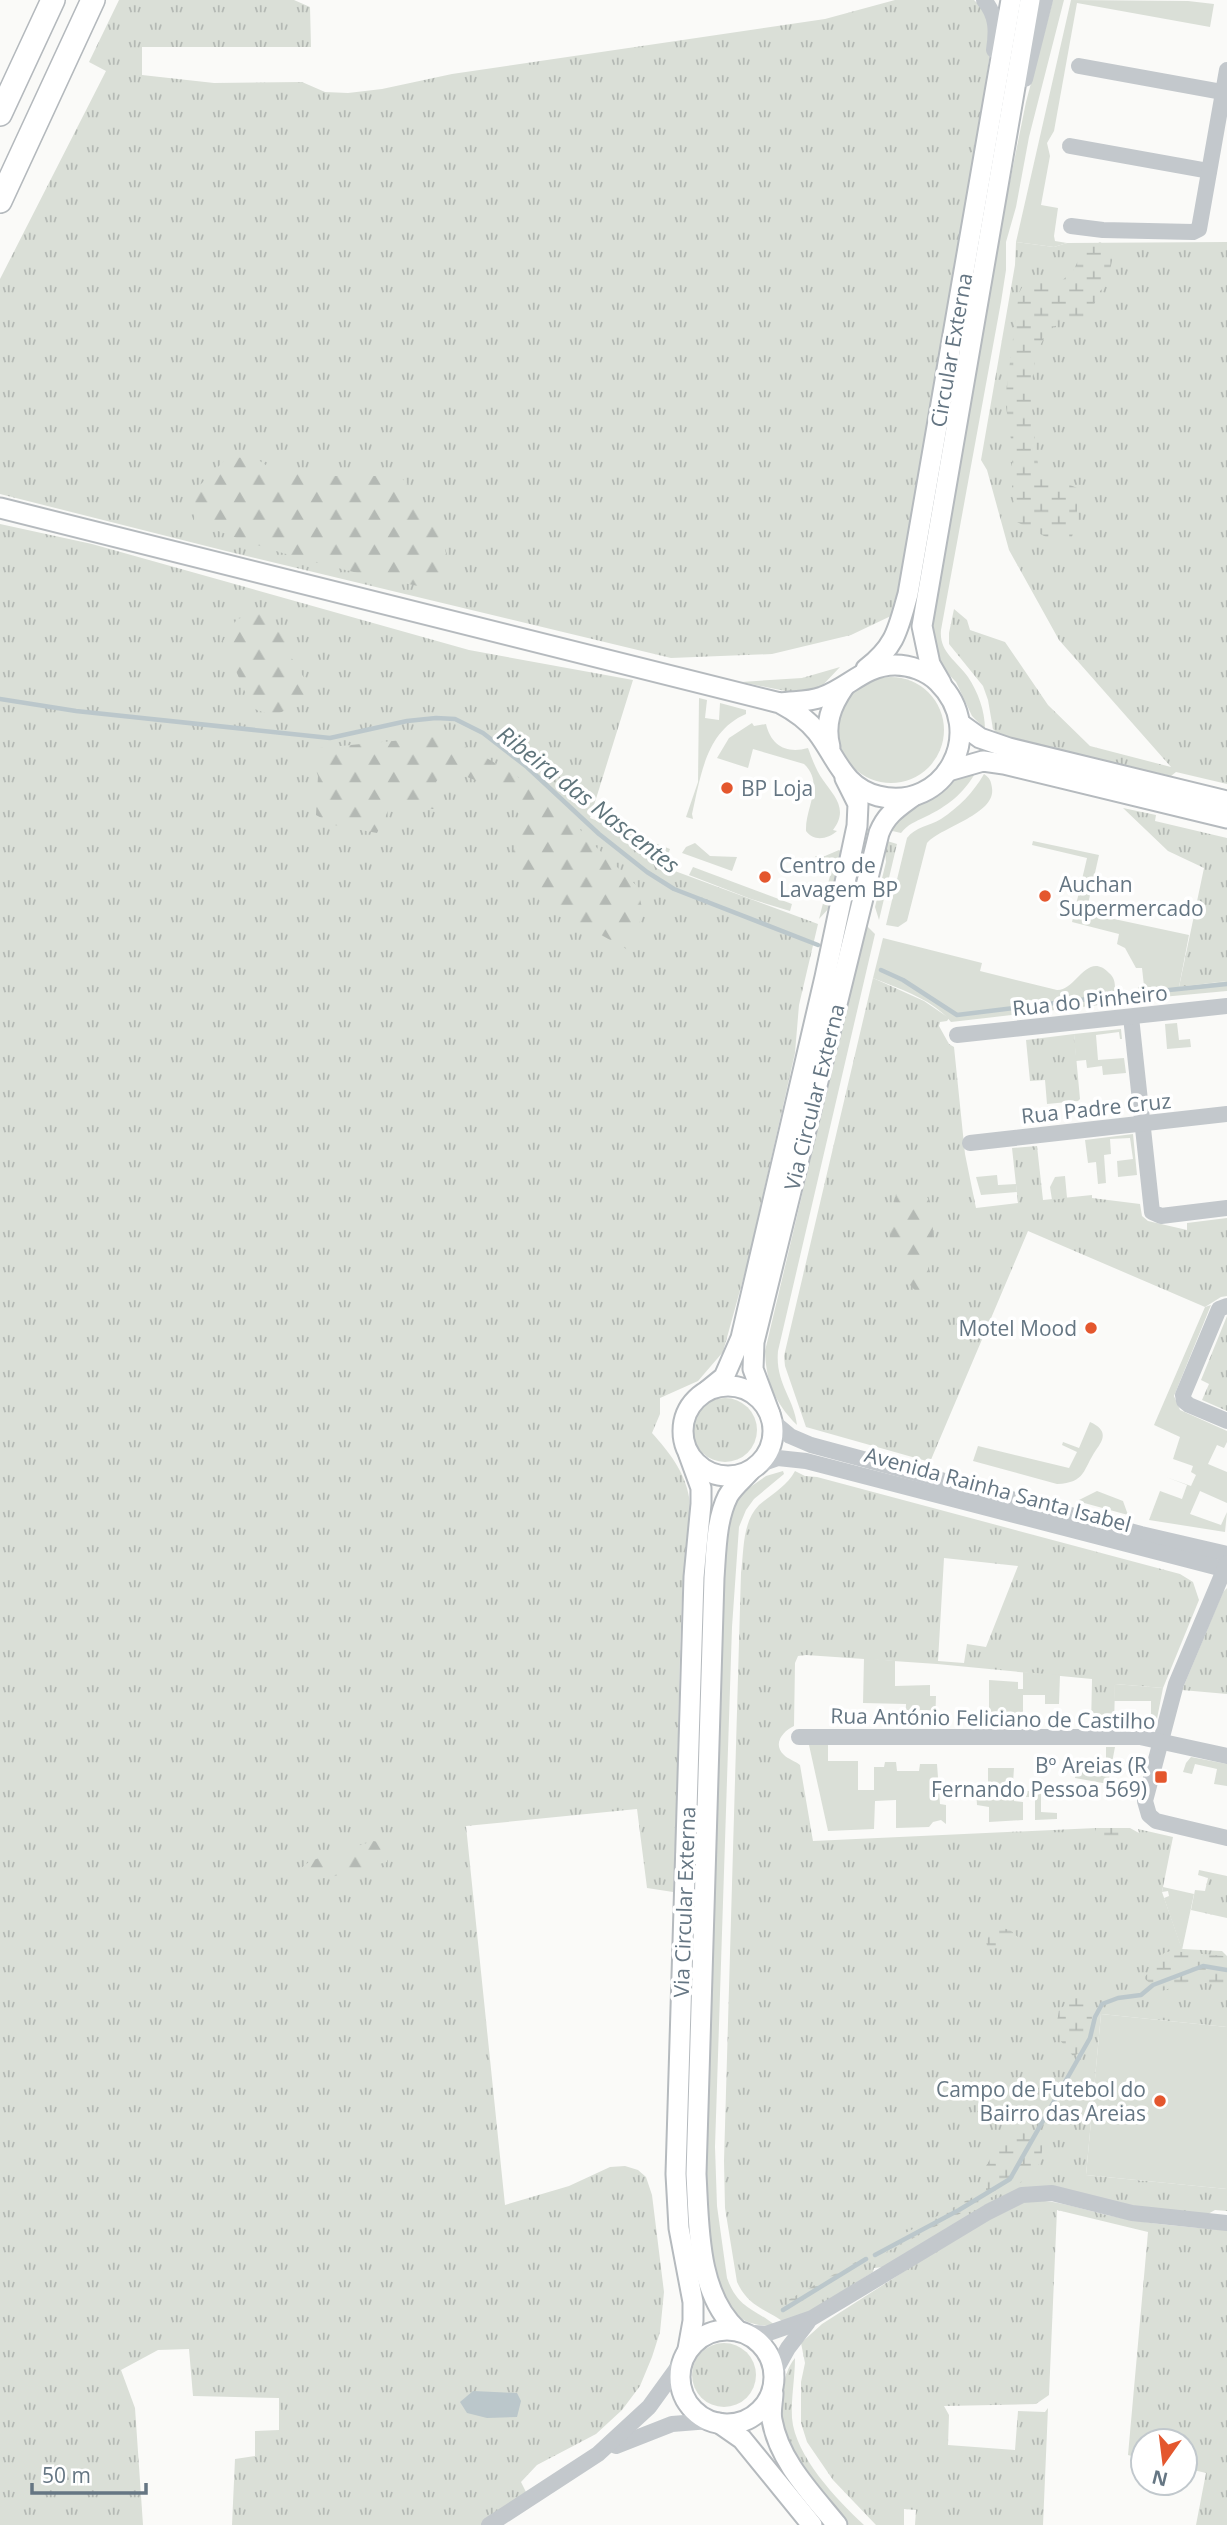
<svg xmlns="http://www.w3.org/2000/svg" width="1227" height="2525" font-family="'Open Sans',sans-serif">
  <defs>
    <pattern id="grass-tufts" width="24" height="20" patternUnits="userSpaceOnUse" patternTransform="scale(1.75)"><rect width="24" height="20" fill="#dadfd7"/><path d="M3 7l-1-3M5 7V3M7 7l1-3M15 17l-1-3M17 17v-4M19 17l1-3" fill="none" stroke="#b4b9b4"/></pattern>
    <pattern id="forest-firs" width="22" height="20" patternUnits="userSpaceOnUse" patternTransform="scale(1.75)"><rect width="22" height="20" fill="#dadfd7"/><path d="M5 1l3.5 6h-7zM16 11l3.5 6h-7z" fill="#b4b9b4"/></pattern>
    <pattern id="wetland-marsh" width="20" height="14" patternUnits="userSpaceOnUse" patternTransform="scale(1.75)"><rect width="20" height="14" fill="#dadfd7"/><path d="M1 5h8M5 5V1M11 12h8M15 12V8" fill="none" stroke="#b4b9b4"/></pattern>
  </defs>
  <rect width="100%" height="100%" fill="#fafaf8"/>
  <!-- grass -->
  <g fill="url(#grass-tufts)" fill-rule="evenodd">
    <polygon points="119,0 294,0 310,7 311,47 142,47 142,75 214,83 302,82 325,92 348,93 382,89 452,74 825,19 895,0 974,0 990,16 992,39 967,211 893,615 851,635 772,654 671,658 226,551 0,494 0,279 106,71 89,62"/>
    <polygon points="1016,242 1054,247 1067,243 1227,242 1227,784 1176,772 1171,776 1030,744 996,732 993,729 988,700 983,686 949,644 949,633 954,609 967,620 970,630 1005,642 1048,705 1090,746 1171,767 1059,640 1009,550 987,470 981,460 1015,265"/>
    <path d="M0,524L92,544L469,650L633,680L590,818L670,849L664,867L818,924L799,1005L795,1053L747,1265L723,1352L698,1381L660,1398V1414L652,1433C669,1452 685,1472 689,1497C693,1524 683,1569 682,1598C678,1696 678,1794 673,1892L647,1888L637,1809L466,1826L505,2205L569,2186L610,2167L625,2166L638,2170L646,2177L652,2195L664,2292L660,2332L652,2357L640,2386L622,2410L596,2434L537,2465L521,2482L530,2500L489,2525H232L235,2459L255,2456V2431L279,2430V2398L193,2396L189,2349L158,2350L121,2370L135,2408L143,2525H0Z"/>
    <polygon points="840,667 822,686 800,694 741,682 802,678"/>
    <polygon points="1123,808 1156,815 1155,821 1227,838 1227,981 1179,987 1204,868 1168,851"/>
    <polygon points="884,840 897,844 879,920 875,907 886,862"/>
    <polygon points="873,978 924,1001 949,1018 947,1021 940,1022 939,1026 949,1044 954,1047 965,1154 976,1208 1018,1203 1012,1148 1037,1146 1043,1200 1092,1195 1092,1198 1140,1204 1142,1216 1148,1221 1187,1230 1187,1223 1227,1218 1227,1296 1221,1297 1205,1307 1028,1231 930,1462 806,1427 785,1366 784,1356"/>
    <polygon points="1074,1034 1080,1099 1078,1101 1047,1104 1045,1080 1030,1081 1026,1040"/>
    <polygon points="1227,1316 1227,1411 1202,1400 1209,1384 1201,1380"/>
    <circle cx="725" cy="1430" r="32"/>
    <path d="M795,1471L805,1476L817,1477L1180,1574L1193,1582L1199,1600L1163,1688L1115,1684L1114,1729L1091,1728L1092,1679L937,1664L806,1655L798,1656L795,1663L794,1726C783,1731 772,1744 784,1755C788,1759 795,1761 800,1765L813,1841L1096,1828H1130L1139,1833L1138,1829L1173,1837L1162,1892L1182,1949L1222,1951L1227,1956V2027L1101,2014L1086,2175L1227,2189V2211L1215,2210L1208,2214L1148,2209L1044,2187L884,2267L874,2268L873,2272L788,2325C767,2309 749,2308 737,2282L725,2208L724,2161L741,1573C744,1551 742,1522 759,1505C772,1494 787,1486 795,1471ZM944,1558L1018,1566L986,1647L967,1644L964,1663L938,1661Z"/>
    <polygon points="1227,1588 1227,1694 1182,1690 1223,1592"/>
    <polygon points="1199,1870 1227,1876 1227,1918 1191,1910 1195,1890 1205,1891 1208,1878 1198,1875"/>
    <path d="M1036,2200C1061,2202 1083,2209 1107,2215C1146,2224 1186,2227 1227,2230V2525H1196L1206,2473L1185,2468V2441H1143V2459L1128,2455L1148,2232L1057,2210L1049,2395L1036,2404L944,2406L949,2415L948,2445L1015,2450L1018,2411L1045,2412L1048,2408L1043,2525H915L916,2510L904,2509V2525H876L833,2480L807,2442L801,2423V2382L805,2363L801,2343L822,2324L983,2221L1022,2202Z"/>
    <circle cx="724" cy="2375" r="32"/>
    <path d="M795,2358C795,2378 791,2397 792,2418C795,2456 837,2500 864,2525H849C815,2486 774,2444 783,2388C785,2378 788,2366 795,2358Z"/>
  </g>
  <!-- forest -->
  <g fill="url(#forest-firs)">
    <path d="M254,457L276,472L318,476H399C431,503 444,536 451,576L432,589C352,573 269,554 194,521L196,489L227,458Z"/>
    <polygon points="264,612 285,632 291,657 311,689 303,702 273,716 252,708 223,641 237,619"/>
    <polygon points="445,736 485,757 536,788 573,822 596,847 637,886 643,912 630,951 540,901 507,866 519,836 520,815 491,787 446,768 436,782 445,809 422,809 391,805 377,833 334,825 316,815 318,776 309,749"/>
    <path d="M917,1186L923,1190L930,1202L935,1249L928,1268L932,1285C915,1314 891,1252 890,1239C889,1224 894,1208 896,1194L905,1187Z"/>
    <polygon points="373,1841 387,1843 387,1862 331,1877 312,1880 299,1870 310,1861"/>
  </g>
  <!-- wetland -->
  <g fill="url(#wetland-marsh)">
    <path d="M1100,242L1114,251L1107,285L1100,291L1089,316C1082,317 1074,318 1067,320C1016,337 1034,431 1039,471L1077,488V520L1071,540L1048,538L1017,522L1012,493V446L1005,400L1019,293L1026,280L1058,284L1073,271L1083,251Z"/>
    <path d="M1096,1828H1130L1125,1837C1114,1840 1106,1841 1096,1834Z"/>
    <polygon points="998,1927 1010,1930 1020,1939 1012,1947 988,1949 986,1942 991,1931"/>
    <polygon points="1171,1951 1224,1956 1227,1959 1227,1986 1191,1981 1162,1991 1156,1989 1144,1978 1164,1953"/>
    <path d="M1078,1995L1086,1997C1095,2011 1093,2036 1086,2050L1073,2056L1055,2034L1059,2010Z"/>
    <path d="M1019,2131L1042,2140C1043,2153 1041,2165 1032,2176L885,2253L881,2246L986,2190V2166L994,2153Z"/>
    <polygon points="861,2259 866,2262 820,2298 793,2308 787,2304 788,2300"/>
  </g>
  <!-- green -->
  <g fill="#dadfd7">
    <path d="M1053,0H1064L1029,137L1016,207L1006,242V270L1001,302L941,630C939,652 956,660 968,677C978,692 985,711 985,729L972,716L956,682L935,660L931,630L1005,206L1026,102Z"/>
    <polygon points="1071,0 1188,1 1214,4 1210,27 1077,3 1054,131 1047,143 1050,156 1041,205 1058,208 1054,236 1055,241 1067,243 1054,247 1016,242"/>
    <circle cx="891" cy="730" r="53"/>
    <path d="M699,698L707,700L705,718L719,720L720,703L746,710V714C706,731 701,775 692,814L693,819L686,817L698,782Z"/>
    <path d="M752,723L754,726L766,724C771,746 787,754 808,748C812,759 816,770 823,780C834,796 849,809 833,830L837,831C828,839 814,842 806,831C805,807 825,784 804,764L753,749L748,768L717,758L729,738Z"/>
    <path d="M976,772C963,794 948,806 925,817C915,822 908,824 901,833L888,830L902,812L938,796L956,779Z"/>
    <path d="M984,774C990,778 991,781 992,788C996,814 943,826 927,843L907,921L898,927L886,925L907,838C915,827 929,826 941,819C959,807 973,793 984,774Z"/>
    <polygon points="1033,841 1099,855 1086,913 1189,935 1179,987 1227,981 1227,991 1151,998 1140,995 1138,987 1144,986 1142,968 1136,968 1125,948 1117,944 1119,934 1072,922 1087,858 1032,845"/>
    <polygon points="695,843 710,856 737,857 732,871 682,853 686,847"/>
    <polygon points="839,850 842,852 829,908 819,919 833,864 819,861 815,856 825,856"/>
    <polygon points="693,867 792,904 790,911 751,899 689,875"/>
    <path d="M866,925L875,934L778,1351C775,1383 794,1398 797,1425C775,1403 766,1382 765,1351Z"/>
    <path d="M883,938L982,963L980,971L1057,990C1076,991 1087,950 1109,973C1114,977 1115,982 1115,988C1115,995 1113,999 1108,1004L951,1022C933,999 899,989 873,978Z"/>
    <polygon points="1177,1023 1179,1040 1190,1039 1191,1047 1167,1049 1165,1024"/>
    <polygon points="1121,1029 1122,1039 1120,1039 1119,1032 1096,1035 1098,1060 1124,1058 1126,1073 1103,1075 1102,1066 1087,1068 1086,1060 1076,1061 1074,1034"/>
    <polygon points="1133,1134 1137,1175 1118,1177 1117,1161 1133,1159 1130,1138 1110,1139 1111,1154 1104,1155 1106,1183 1098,1184 1096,1162 1088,1163 1085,1140"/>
    <polygon points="997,1175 998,1185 1016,1184 1017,1192 981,1195 976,1177"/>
    <polygon points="1065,1176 1067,1198 1052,1200 1050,1187 1055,1177"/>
    <polygon points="1211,1305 1174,1396 1180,1410 1227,1431 1227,1442 1224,1448 1217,1445 1208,1464 1227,1472 1227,1503 1200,1491 1190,1514 1221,1525 1227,1512 1225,1532 1149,1520 1160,1491 1182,1499 1187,1485 1166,1477 1191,1486 1196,1475 1191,1472 1193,1466 1173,1459 1180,1437 1154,1425 1205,1307"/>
    <path d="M1090,1422C1108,1430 1104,1439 1096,1450C1083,1469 1086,1483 1057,1484L973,1461L978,1446L1069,1468L1077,1452L1062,1445L1063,1442L1079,1448Z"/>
    <path d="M783,1471L784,1474L754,1499L746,1510L739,1527L732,1627L715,2147L717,2206L727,2278C738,2309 754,2308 776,2326C761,2326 748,2325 735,2314C707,2289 707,2215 704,2179L718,1684L726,1530L733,1506L743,1492L766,1476Z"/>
    <polygon points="1097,1491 1123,1501 1128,1515 1077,1501"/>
    <polygon points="864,1658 895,1661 895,1686 930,1685 930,1696 936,1696 935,1727 905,1726 906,1704 863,1703"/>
    <polygon points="1023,1672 1060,1675 1059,1704 1045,1704 1045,1695 1023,1695 1023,1728 997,1728 997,1713 989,1713 989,1680 1018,1682 1018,1689 1023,1689"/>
    <polygon points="1115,1684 1163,1688 1155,1729 1151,1729 1151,1701 1114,1701"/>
    <polygon points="809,1745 828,1745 828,1761 858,1761 858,1790 874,1790 874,1767 884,1767 885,1762 896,1762 897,1771 919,1771 920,1764 937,1764 940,1804 946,1805 946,1824 941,1820 933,1822 929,1827 896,1828 896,1800 875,1801 874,1829 828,1831"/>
    <polygon points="1106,1747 1115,1747 1108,1784 1075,1778 1075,1758 1083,1759 1083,1771 1106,1772"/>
    <polygon points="1191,1757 1227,1764 1227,1786 1214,1784 1217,1769 1195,1764 1192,1774 1183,1772 1186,1763"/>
    <polygon points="988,1768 1014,1768 1013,1783 1011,1785 1014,1785 1014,1801 1023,1802 1023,1820 989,1822 989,1807 977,1805 976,1790 963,1790 963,1787 988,1787"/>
    <polygon points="1023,1786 1026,1786 1027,1791 1041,1791 1041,1812 1057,1813 1057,1819 1035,1820 1035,1797 1023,1797"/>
    <polygon points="1163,1887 1194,1894 1182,1950 1164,1898 1169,1896 1168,1891 1162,1892"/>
    <polygon points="1101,2014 1227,2027 1227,2189 1086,2175"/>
  </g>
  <!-- water -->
  <polygon fill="#bbc7cb" points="473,2391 517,2393 521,2401 517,2417 487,2418 467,2413 460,2402"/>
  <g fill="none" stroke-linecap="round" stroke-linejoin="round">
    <!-- stream -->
    <g stroke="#bbc7cb" stroke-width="4.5">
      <polyline points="0,699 76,711 330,738 407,721 436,718 455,719 483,733 527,767 599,834 647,872 674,889 818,945"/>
      <polyline points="881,970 903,980 957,1015 1113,996"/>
      <polyline points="1140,993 1227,984"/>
      <polyline points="875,2255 959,2210 1010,2179 1090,2038 1095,2017 1102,2004 1118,1998 1141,1995 1153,1985 1203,1966 1227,1970"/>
      <polyline points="783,2310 866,2259"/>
    </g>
    <defs>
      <g id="major">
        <path d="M0,508L780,703C795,711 807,719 817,732C837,758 843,787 878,796C944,813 989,732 938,682C927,671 910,665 895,665C865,665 848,688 822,697C809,702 794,701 780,703"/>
        <path d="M866,669C896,646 898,629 908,594L1011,0"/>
        <polyline points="941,683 930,664 922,626 1030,0"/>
        <polyline points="962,725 980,738 1009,748 1227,801"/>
        <path d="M830,747C824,724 831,706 844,687"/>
        <polyline points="948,771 983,761 1004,764 1227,818"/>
        <circle cx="728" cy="1431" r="45"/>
        <polyline points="708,1390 724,1377 741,1338 825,977 857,826 858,804 845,778"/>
        <path d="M770,1414L753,1369L754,1342L879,833C886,815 897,808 912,797"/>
        <circle cx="727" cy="2377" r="47"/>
        <path d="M738,2331C697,2294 699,2226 696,2174L714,1578C716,1551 716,1520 728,1496C733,1487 743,1479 750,1471"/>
        <polyline points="688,2349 693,2321 693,2302 679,2228 676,2174 694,1577 701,1504 701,1488 689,1455"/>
        <path d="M773,2393C773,2401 770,2411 772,2420C779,2461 812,2494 837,2525"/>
        <polyline points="719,2423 742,2439 812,2525"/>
      </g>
      <g id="highway">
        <polyline points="0,114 53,0"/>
        <polyline points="0,201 93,0"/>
      </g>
    </defs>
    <!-- major casing -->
    <use href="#major" stroke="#b5babe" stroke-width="23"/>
    <!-- highway casing -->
    <use href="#highway" stroke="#b4b9bd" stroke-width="26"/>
    <!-- minor -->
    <g stroke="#c3c8cc" stroke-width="16">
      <path d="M984,0C997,16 997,30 994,50"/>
      <polyline points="1079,66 1227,93"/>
      <polyline points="1025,79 1045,0"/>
      <polyline points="1070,146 1209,171"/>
      <polyline points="1071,226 1103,230 1193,232 1199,229 1227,70"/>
      <polyline points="1131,1017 1152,1212 1161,1216 1227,1208"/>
      <polyline points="957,1035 1227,1006"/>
      <polyline points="970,1143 1227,1114"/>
      <polyline points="1227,1306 1219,1309 1183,1395 1184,1401 1189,1405 1227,1421"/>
      <polyline points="772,1421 790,1436 811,1445 1141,1534 1227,1554"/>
      <polyline points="758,1465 778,1458 806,1461 1227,1570"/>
      <polyline points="1227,1563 1176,1684 1145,1801 1149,1815 1156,1821 1227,1838"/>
      <polyline points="799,1737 1140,1737 1227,1756"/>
      <polyline points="742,2332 766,2334 812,2318 988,2212 1022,2195 1052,2193 1132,2213 1227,2223"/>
      <polyline points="774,2373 788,2348 808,2322"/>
      <polyline points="616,2446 672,2424 710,2421"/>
      <polyline points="489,2525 598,2454 649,2407 683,2360"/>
    </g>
    <!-- major -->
    <use href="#major" stroke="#fff" stroke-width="19"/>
    <!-- highway -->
    <use href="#highway" stroke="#fff" stroke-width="23"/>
  </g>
  <!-- markers -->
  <g fill="#e4572e" stroke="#fff" stroke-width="2.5">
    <circle cx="727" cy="788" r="7"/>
    <circle cx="765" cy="877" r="7"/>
    <circle cx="1045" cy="896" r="7"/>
    <circle cx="1091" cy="1328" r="7"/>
    <rect x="1154" y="1770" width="14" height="14" rx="3.5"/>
    <circle cx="1160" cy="2101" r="7"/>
  </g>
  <g text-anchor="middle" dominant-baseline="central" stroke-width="7" stroke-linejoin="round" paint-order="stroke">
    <!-- street labels -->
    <g font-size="21" fill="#657683" stroke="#fff">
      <text transform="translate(951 350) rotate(-80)">Circular Externa</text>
      <text transform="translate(1090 1000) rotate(-6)">Rua do Pinheiro</text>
      <text transform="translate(814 1097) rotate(-76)">Via Circular Externa</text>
      <text transform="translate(1096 1108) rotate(-6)">Rua Padre Cruz</text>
      <text transform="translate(998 1489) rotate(15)">Avenida Rainha Santa Isabel</text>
      <text transform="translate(993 1718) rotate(1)">Rua António Feliciano de Castilho</text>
      <text transform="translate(684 1902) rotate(-88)">Via Circular Externa</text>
    </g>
    <!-- poi labels -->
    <g font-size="21" fill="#657683" stroke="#fff" text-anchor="start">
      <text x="741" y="788">BP Loja</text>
      <text x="779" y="865">Centro de<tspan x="779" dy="24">Lavagem BP</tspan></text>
      <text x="1059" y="884">Auchan<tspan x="1059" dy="24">Supermercado</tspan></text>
      <text x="1077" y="1328" text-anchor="end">Motel Mood</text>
      <text x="1147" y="1765" text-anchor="end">Bº Areias (R<tspan x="1147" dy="24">Fernando Pessoa 569)</tspan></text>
      <text x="1146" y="2089" text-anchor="end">Campo de Futebol do<tspan x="1146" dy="24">Bairro das Areias</tspan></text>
    </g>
    <!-- water labels -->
    <g font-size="23" font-style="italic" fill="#60757c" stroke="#fff">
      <text transform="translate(589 799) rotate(38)">Ribeira das Nascentes</text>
    </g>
  </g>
  <!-- north arrow -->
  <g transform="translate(1164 2462) rotate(194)"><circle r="33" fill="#ffffff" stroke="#c1c8cd" stroke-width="2"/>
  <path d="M0-5L12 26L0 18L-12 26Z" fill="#e4572e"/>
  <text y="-10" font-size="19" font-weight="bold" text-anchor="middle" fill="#657683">N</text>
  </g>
  <!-- scale -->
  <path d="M32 2483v10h114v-10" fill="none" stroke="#657683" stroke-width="3.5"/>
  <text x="42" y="2483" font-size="21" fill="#657683" stroke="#ffffff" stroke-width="5" paint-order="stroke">50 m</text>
</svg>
